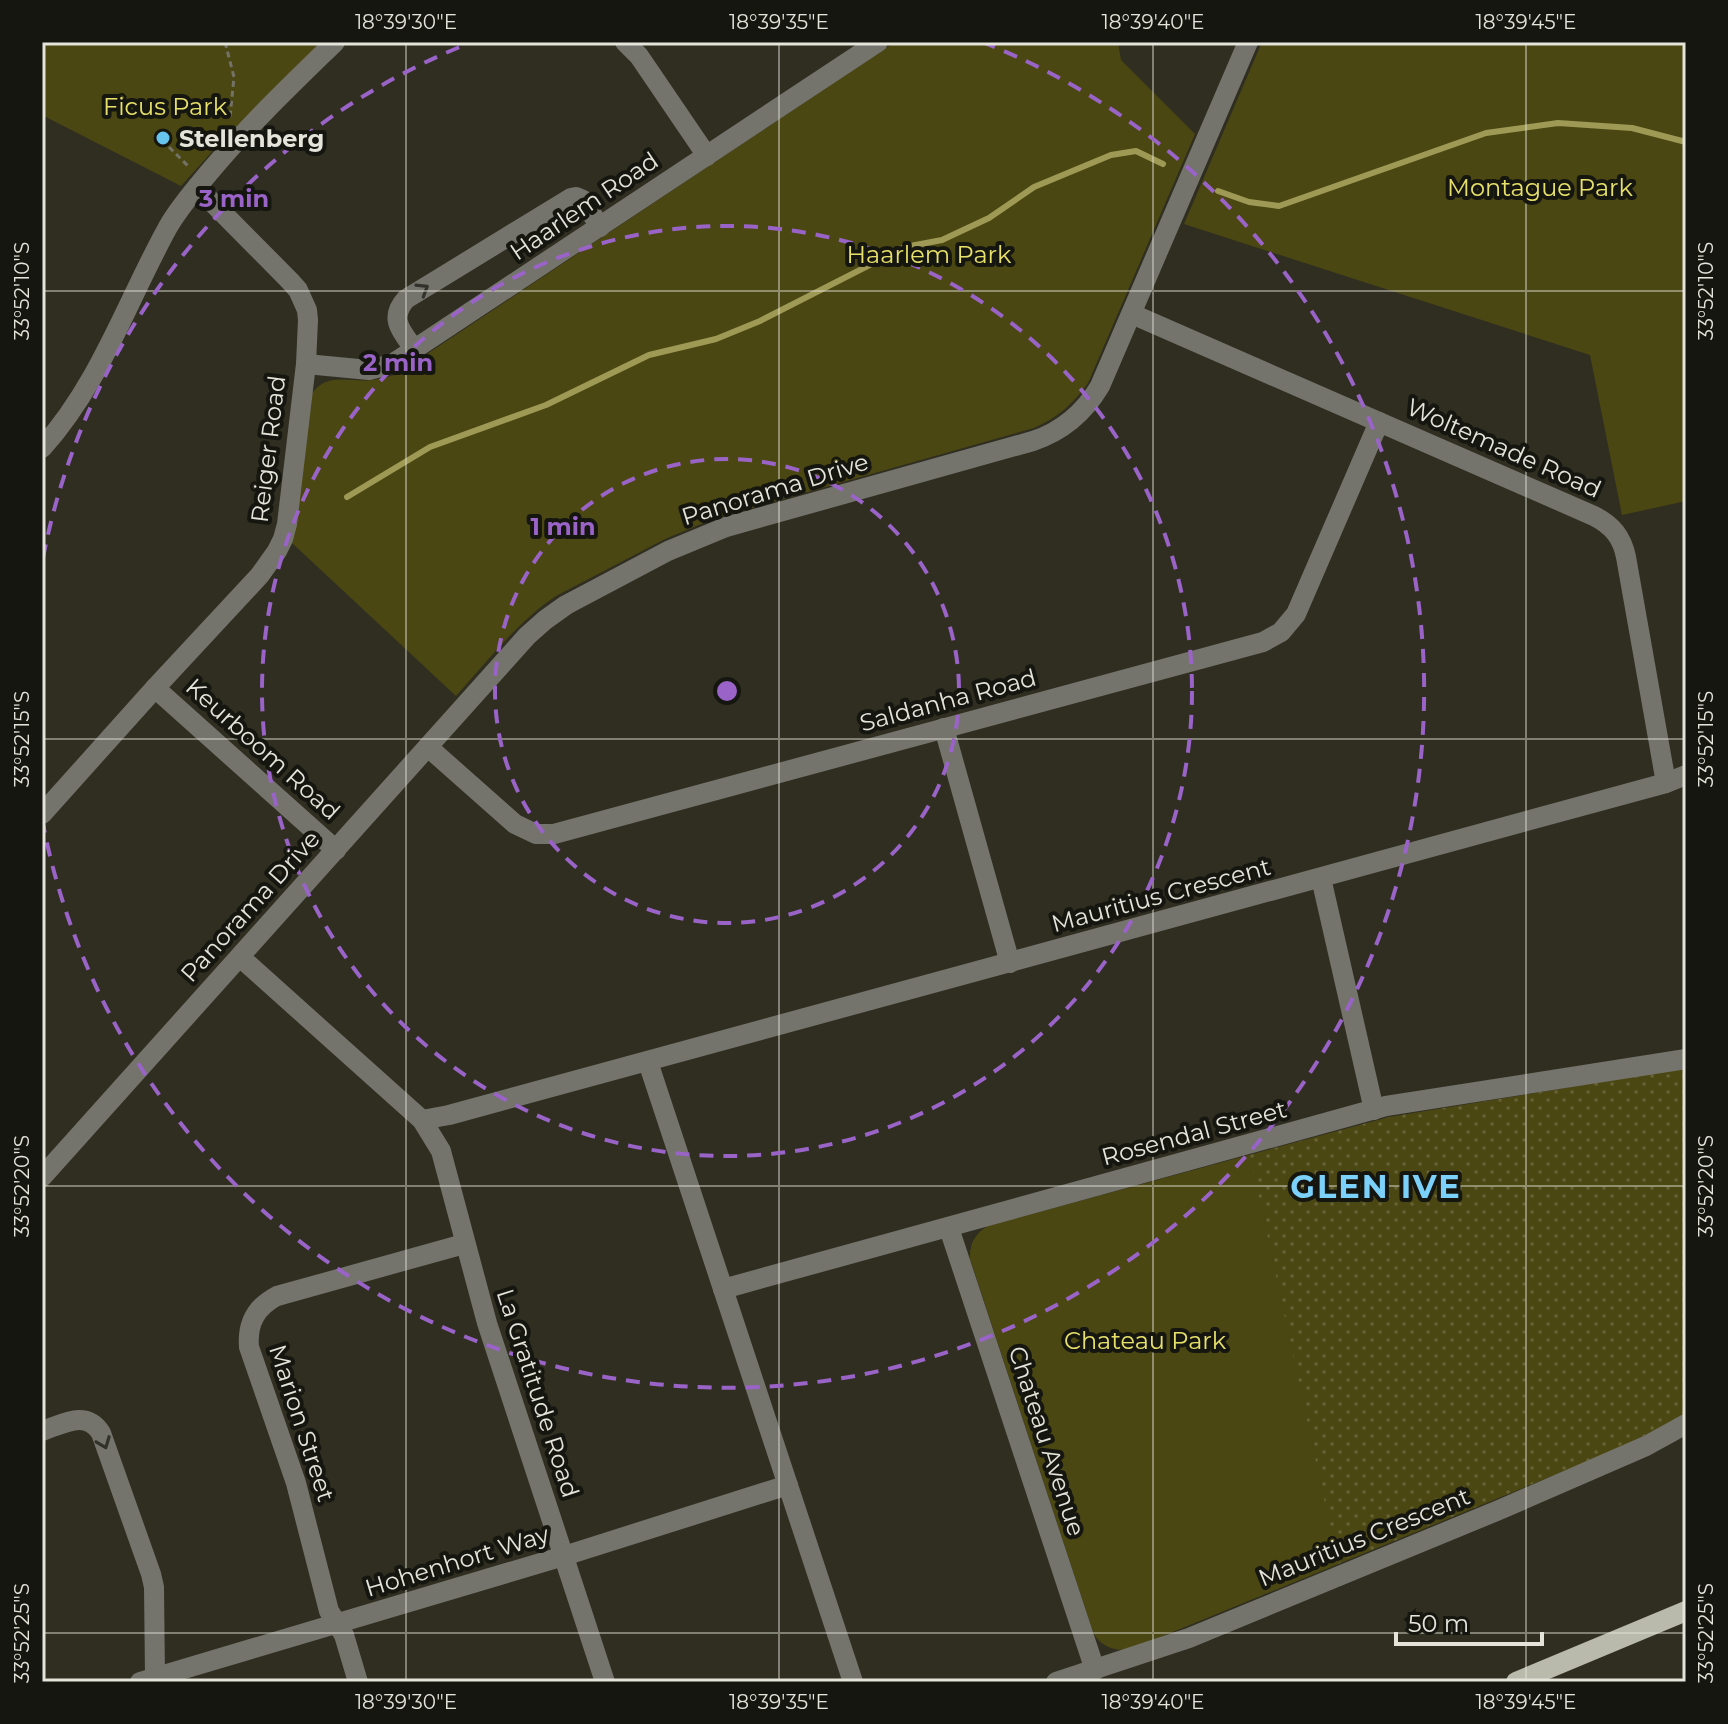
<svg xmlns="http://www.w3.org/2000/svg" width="1728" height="1724" font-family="Montserrat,sans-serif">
  <defs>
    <pattern id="grass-dots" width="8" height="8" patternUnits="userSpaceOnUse" patternTransform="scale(2)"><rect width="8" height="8" fill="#4b4712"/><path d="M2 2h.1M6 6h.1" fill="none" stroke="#656134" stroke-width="1.8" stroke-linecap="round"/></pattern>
  </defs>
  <rect width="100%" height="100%" fill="#2f2e21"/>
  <!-- grass -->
  <path fill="url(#grass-dots)" d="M1686,1068V1414L1618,1449L1131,1649C1115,1649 1105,1649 1095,1636L970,1258C970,1243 975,1234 988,1226L1389,1117Z"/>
  <!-- park -->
  <g fill="#4b4712">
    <polygon points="42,42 321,42 219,144 181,186 42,115"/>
    <path d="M895,42H1118L1121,60L1195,134L1088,383C1073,404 1057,418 1034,428L713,519L665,539L556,596C517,622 488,661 456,696L292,543L311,395C327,371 349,383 372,380C380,379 389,377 397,374Z"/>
    <polygon points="1262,42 1686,42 1686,501 1622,515 1590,355 1184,224"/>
    <path d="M1250,1155L1338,1564L1131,1649C1113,1652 1100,1646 1092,1629L970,1258C970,1243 975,1234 988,1226Z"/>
  </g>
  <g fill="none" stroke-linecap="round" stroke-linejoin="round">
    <!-- stream -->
    <g stroke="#9e9a55" stroke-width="6">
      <polyline points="1218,191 1249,202 1279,206 1486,133 1558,123 1632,128 1686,142"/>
      <polyline points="347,497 430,447 546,405 649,355 716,339 760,321 905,247 942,240 989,218 1034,187 1111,155 1136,151 1163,164"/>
    </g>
    <!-- path -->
    <g stroke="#737267" stroke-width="3" stroke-dasharray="6 4" stroke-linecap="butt">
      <polyline points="225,42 234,77 230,117"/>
      <polyline points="169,147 189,167"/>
    </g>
    <!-- minor -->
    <g stroke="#74746d" stroke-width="20">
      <polyline points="625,42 639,56 707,156"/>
      <path d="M1132,314L1594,516C1612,525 1622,537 1626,557L1666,783"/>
      <path d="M415,350C402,332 388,319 406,299L571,198L576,197L583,200L600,227"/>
      <polyline points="306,364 369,370 392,364 878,42"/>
      <path d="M42,448C100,384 127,301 168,227C180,206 197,187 212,169C250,124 293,83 335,42"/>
      <polyline points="155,688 336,850"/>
      <polyline points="944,728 1010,963"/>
      <polyline points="428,747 515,824 536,834 554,834 1263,642 1281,632 1296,614 1379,422"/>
      <polyline points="42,814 155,688 260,575 277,551 283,539 287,524 306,364 308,320 307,310 298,290 290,281 197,187"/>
      <polyline points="1321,878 1374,1110"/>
      <polyline points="240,957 422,1120 441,1151 487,1323 605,1682"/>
      <polyline points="648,1062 853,1682"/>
      <polyline points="422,1120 449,1115 1666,783 1686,775"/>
      <path d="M42,1177L527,636L545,620L566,605L668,551L726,527L1033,441C1063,431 1084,413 1100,386L1248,42"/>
      <polyline points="949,1228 1095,1670"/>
      <polyline points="723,1289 1386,1106 1686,1059"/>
      <path d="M42,1431C63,1424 86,1409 101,1433L151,1574L154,1587L155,1677"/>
      <polyline points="140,1682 564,1556 788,1485"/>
      <path d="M358,1682L344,1635L329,1611L296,1483L249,1347C247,1323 256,1307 277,1296L464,1244"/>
      <polyline points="1056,1682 1189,1638 1499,1510 1646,1446 1686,1424"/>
    </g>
    <!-- major -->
    <polyline stroke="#babaac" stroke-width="20" points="1516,1682 1686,1611"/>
  </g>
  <!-- one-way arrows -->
  <defs><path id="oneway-chevron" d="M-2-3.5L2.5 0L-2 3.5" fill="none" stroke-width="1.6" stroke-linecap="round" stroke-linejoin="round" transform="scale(2)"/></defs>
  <g stroke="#32322c">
    <use href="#oneway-chevron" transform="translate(423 289) rotate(-32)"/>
    <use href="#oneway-chevron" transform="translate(104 1443) rotate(69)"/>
  </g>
  <!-- ticks -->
  <path fill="none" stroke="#e4e4db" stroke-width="2" stroke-opacity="0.45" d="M406,42V1682M779,42V1682M1153,42V1682M1526,42V1682M42,291H1686M42,739H1686M42,1186H1686M42,1633H1686"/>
  <!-- distance rings -->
  <g fill="none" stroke="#9a63c7" stroke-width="4" stroke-dasharray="14 10">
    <circle cx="727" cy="691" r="232"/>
    <circle cx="727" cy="691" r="465"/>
    <path d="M43 558A697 697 0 0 1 472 42M982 42A697 697 0 1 1 43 824"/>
  </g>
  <!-- markers -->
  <circle fill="#66c4ef" stroke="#161610" stroke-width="3" cx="163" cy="138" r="8"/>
  <g text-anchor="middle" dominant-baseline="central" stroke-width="8" stroke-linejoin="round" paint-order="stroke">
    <!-- park labels -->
    <g font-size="24" fill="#e8e169" stroke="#161610">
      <text x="165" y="106">Ficus Park</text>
      <text x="1540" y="187">Montague Park</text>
      <text x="929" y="254">Haarlem Park</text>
      <text x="1145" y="1340">Chateau Park</text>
    </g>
    <!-- poi labels -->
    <g font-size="24" font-weight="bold" fill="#e4e4db" stroke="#161610" text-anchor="start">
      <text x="179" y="138">Stellenberg</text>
    </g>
    <!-- street labels -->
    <g font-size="24" fill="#e4e4db" stroke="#161610">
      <text transform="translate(584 206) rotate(-34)">Haarlem Road</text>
      <text transform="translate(1504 448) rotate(24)">Woltemade Road</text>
      <text transform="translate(268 449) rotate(-83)">Reiger Road</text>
      <text transform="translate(775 489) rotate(-17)">Panorama Drive</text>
      <text transform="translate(948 700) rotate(-15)">Saldanha Road</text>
      <text transform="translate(263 749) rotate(42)">Keurboom Road</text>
      <text transform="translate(1161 895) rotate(-15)">Mauritius Crescent</text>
      <text transform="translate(250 906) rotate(-48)">Panorama Drive</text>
      <text transform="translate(1194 1133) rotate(-15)">Rosendal Street</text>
      <text transform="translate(538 1393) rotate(72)">La Gratitude Road</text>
      <text transform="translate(302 1423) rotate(72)">Marion Street</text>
      <text transform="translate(1047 1441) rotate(72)">Chateau Avenue</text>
      <text transform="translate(1364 1537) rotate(-22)">Mauritius Crescent</text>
      <text transform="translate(457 1561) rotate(-17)">Hohenhort Way</text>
    </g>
    <!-- district labels -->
    <g font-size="32" font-weight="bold" letter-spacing="2" fill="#7bd1f9" stroke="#161610">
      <text x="1376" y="1186">GLEN IVE</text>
    </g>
  </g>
  <circle cx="727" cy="691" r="12" fill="#9a63c7" stroke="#161610" stroke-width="4"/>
  <g font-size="24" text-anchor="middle" font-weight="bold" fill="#9a63c7" stroke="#161610" stroke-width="8" stroke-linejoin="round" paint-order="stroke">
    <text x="234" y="207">3 min</text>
    <text x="398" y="371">2 min</text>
    <text x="563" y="535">1 min</text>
  </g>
  <!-- border -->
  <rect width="1728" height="1724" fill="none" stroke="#161610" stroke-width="88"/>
  <!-- scale -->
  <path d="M1396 1632v12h146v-12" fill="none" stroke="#e4e4db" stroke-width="4"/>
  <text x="1408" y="1632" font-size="24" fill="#e4e4db" stroke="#161610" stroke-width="6" paint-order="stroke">50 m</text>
  <rect x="44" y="44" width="1640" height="1636" fill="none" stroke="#e4e4db" stroke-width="3"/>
  <g font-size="20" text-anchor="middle" fill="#e4e4db">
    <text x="406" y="29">18°39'30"E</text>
    <text x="779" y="29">18°39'35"E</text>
    <text x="1153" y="29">18°39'40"E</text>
    <text x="1526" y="29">18°39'45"E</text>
    <text transform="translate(22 291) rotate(-90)" y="7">33°52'10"S</text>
    <text transform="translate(1706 291) rotate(-90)" y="7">33°52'10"S</text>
    <text transform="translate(22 739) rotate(-90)" y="7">33°52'15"S</text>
    <text transform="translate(1706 739) rotate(-90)" y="7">33°52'15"S</text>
    <text transform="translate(22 1186) rotate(-90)" y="7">33°52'20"S</text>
    <text transform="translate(1706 1186) rotate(-90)" y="7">33°52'20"S</text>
    <text transform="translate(22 1633) rotate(-90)" y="7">33°52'25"S</text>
    <text transform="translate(1706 1633) rotate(-90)" y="7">33°52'25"S</text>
    <text x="406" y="1709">18°39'30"E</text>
    <text x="779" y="1709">18°39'35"E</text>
    <text x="1153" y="1709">18°39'40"E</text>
    <text x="1526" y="1709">18°39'45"E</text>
  </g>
</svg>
